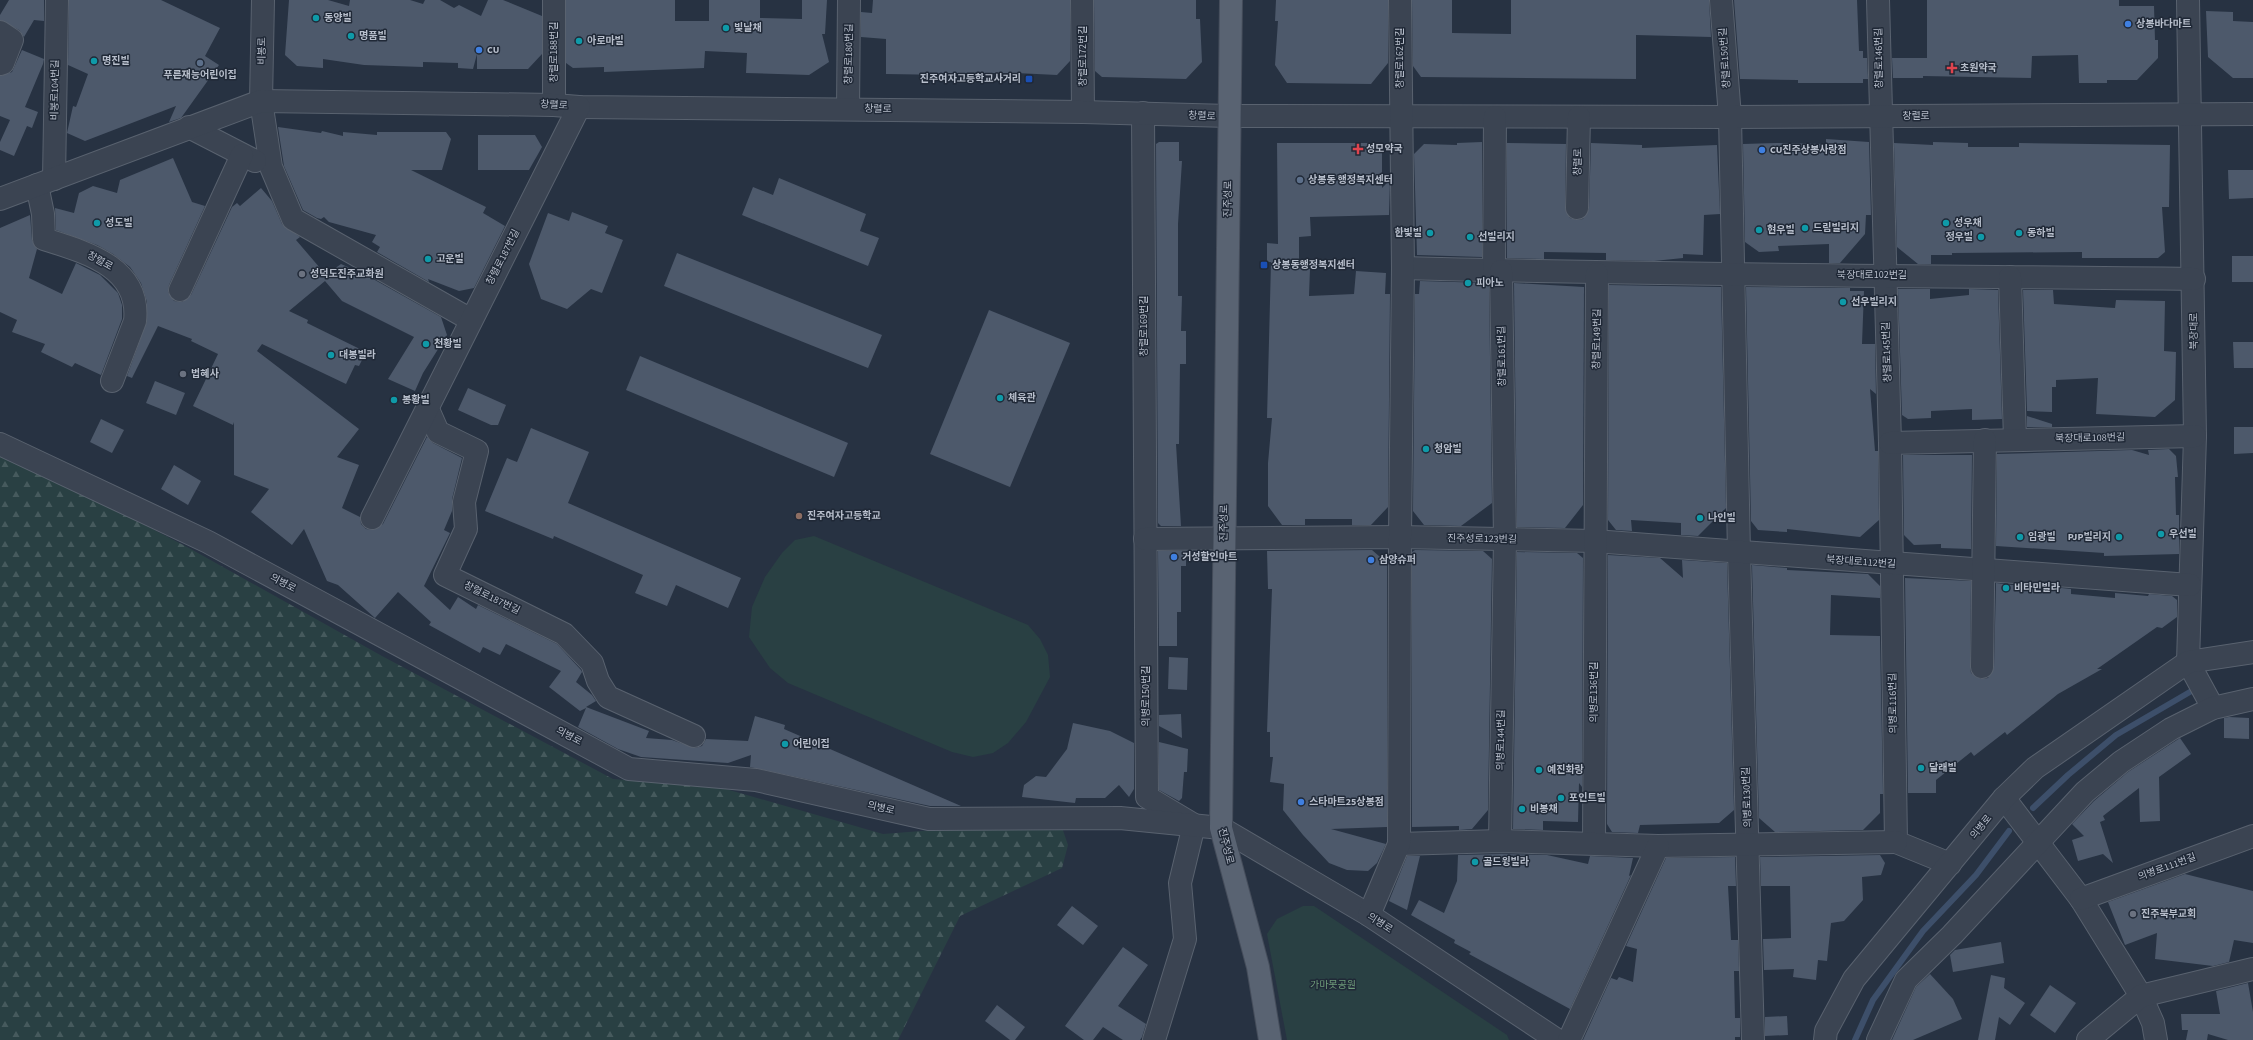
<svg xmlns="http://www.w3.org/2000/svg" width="2253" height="1040" font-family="'Source Sans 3','Noto Sans KR',sans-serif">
  <defs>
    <pattern id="forest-firs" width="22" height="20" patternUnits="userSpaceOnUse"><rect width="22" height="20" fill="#294043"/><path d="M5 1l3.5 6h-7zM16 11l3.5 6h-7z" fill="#465a5d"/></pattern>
  </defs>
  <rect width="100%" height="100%" fill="#273242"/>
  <!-- forest -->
  <polygon fill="url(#forest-firs)" points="0,450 189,548 382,656 613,779 719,787 883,834 972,827 1055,807 1068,845 1062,868 960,916 898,1040 0,1040"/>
  <!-- park -->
  <g fill="#294043">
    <polygon points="814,536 1028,625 1040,639 1048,655 1050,677 1026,722 1008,743 993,753 973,757 952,752 788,683 770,668 749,637 752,607 765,577 782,553 795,540"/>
    <polygon points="1303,906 1314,906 1507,1035 1509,1040 1287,1040 1267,934 1277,919"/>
  </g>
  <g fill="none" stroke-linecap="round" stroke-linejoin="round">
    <!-- stream -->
    <g stroke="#3d4f6a" stroke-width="6">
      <polyline points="2033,808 2068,775 2116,735 2195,689"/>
      <polyline points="1855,1040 1873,1000 1923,931 1976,875 2009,831"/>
    </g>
  </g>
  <!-- building -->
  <g fill="#4d596b">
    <polygon points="9,0 44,0 44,21 34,20 24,37 19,30 0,20 0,15"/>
    <polygon points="69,0 161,0 220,28 205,56 219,65 181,118 169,122 176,106 85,141 67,133 73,106 76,107 88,74 68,65"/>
    <polygon points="289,0 328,0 349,6 350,0 410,0 423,4 425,0 440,0 454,8 459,5 481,16 488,0 503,0 542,16 542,54 528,69 477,69 477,54 473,69 458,68 458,63 423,62 423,67 364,65 323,59 323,68 297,66 285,55"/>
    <polygon points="566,0 675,0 675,21 709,21 709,0 760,0 760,18 802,19 802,0 827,0 825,34 822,34 829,62 809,75 746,73 747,53 705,51 704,68 604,72 604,67 573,68 566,63"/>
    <polygon points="873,0 1070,0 1070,61 1057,75 1015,73 949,73 949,75 886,74 886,39 861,37 861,12 872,13"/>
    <polygon points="1094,0 1196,0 1196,19 1200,19 1202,62 1186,79 1102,77 1095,71"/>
    <polygon points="1276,0 1388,0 1388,63 1371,84 1287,83 1275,65 1278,21 1275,21"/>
    <polygon points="1412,0 1452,0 1452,33 1511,34 1511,0 1709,0 1711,37 1636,35 1636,79 1421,77 1413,66"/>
    <polygon points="1734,0 1857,0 1859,51 1863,51 1863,58 1867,58 1868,79 1863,79 1863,83 1798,83 1798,80 1740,79"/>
    <polygon points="1927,0 2119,0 2119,6 2154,6 2155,40 2158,40 2158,58 2137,80 2107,80 2107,83 2079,83 2078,55 2032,56 2031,78 1923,76 1923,78 1893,78 1892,58 1927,58"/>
    <polygon points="2206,11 2233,12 2233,21 2253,22 2253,78 2233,78 2208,57"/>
    <polygon points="22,50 44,59 43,64 25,107 38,112 32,128 27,126 14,156 0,150 0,142 10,120 0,116 0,76 12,72"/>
    <polygon points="278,127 321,133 322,131 343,136 343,132 377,135 377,132 446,132 451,139 442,170 411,170 486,207 483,213 505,226 474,288 459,291 428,279 429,282 377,252 380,247 372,242 376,235 329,222 324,217 321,219 317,218 303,210 284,166"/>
    <polygon points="478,135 535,135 542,147 529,170 478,170"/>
    <polygon points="1826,139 1869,142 1871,215 1866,215 1865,234 1840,263 1829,263 1829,244 1778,246 1779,251 1759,252 1745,242 1743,144 1776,143 1826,144"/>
    <polygon points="1159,142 1179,142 1179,161 1182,161 1178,224 1178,296 1182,296 1181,331 1186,331 1186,364 1180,364 1179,444 1176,444 1181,526 1161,526 1158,523 1156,144"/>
    <polygon points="1482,142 1482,257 1417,255 1414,154 1424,144 1457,145 1457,143"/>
    <polygon points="1933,142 1968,143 1968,147 2019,147 2019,143 2170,145 2169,207 2162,207 2165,252 2158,258 2082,258 2082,252 1952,253 1952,255 1931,255 1931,264 1918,264 1897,247 1894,143 1933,145"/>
    <polygon points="1277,143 1369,143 1382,150 1382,188 1390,180 1389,215 1310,217 1311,236 1299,237 1299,268 1310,269 1309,296 1354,294 1356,271 1386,273 1385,294 1390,294 1388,507 1371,525 1352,525 1352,519 1305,519 1305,525 1282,525 1268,506 1268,463 1272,418 1267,418 1271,262 1267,262 1267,243 1278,244"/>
    <polygon points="1507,143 1566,144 1565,208 1570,218 1577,220 1583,219 1589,209 1591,143 1642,145 1642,148 1717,145 1720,214 1704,215 1703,255 1683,254 1683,258 1654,261 1606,260 1606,253 1544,252 1544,259 1507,258"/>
    <polygon points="173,158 192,202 205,206 169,285 168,292 174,301 182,302 191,295 232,207 237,203 240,206 261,188 272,201 282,224 300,237 296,240 326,275 341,264 366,275 441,317 447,335 423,373 415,391 388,379 414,337 342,301 325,281 289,311 308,320 307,323 366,352 359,366 355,365 346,384 262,344 257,351 359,429 337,457 359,465 342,508 360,517 361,524 366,529 373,530 383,524 427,437 433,443 462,458 452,499 452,511 444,530 450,533 424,586 450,610 458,597 476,609 478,605 557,644 581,670 582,672 576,682 592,695 596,701 586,707 649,731 646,738 672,740 695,748 702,746 706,739 748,741 755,716 785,725 784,729 961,806 930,806 750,767 751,755 728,763 641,757 618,749 578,727 586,708 580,711 549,687 561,671 506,644 500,655 483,647 480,653 429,625 431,622 398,592 375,618 338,585 327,581 304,529 292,545 251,512 269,489 234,475 234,422 233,425 193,406 218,354 191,341 192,339 158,326 132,378 127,376 147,321 147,302 141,283 130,267 113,254 97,245 56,230 55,208 74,213 79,193 93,186 117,193 120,180"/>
    <polygon points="2228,170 2253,170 2253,198 2229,199"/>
    <polygon points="779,178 866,214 860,231 879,238 868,266 742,215 753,187 773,195"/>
    <polygon points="572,212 608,226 605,233 623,240 602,293 591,289 567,309 541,299 529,264 548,213 569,221"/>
    <polygon points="30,215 32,240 37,249 29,278 62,294 76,263 100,275 118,293 122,305 122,319 101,375 75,363 72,367 41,352 45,344 12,332 17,320 0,312 0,228"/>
    <polygon points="677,253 882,335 868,368 664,286"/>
    <rect x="2232" y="256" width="21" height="26"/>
    <polygon points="1420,281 1489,283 1492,503 1461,526 1424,525 1413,511 1415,294 1419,294"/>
    <polygon points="1514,283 1584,287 1583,505 1565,528 1517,527"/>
    <polygon points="1609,285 1721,287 1726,508 1698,536 1681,535 1681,523 1631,520 1632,531 1616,530 1608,520"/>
    <polygon points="1746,287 1850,288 1850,291 1864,291 1862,344 1875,344 1876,394 1870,389 1875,451 1878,451 1879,520 1860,537 1787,529 1787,532 1758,530 1751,521"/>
    <polygon points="1898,289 1930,289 1930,299 1969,295 1969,289 1998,290 2002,419 1972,420 1972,409 1931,411 1931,418 1908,419 1902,415"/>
    <polygon points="2023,290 2053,290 2054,304 2115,308 2116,300 2165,301 2164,351 2176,352 2175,400 2155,417 2096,414 2098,378 2056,380 2056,387 2052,387 2052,412 2027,411"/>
    <polygon points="989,310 1070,343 1010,487 930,454"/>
    <polygon points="2233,342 2253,342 2253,368 2234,368"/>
    <polygon points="640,356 848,443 834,477 626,390"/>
    <polygon points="155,381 185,393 176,415 146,403"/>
    <polygon points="468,388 506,405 498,425 491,425 458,410"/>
    <polygon points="2027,416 2052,424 2052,427 2027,427"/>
    <polygon points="101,419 124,430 112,453 90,442"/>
    <polygon points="2234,427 2253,427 2253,453 2234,454"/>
    <polygon points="531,428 589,452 568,503 741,578 728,608 676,585 667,606 635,593 643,575 554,536 553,539 485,511 507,458 517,462"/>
    <polygon points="2169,449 2176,456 2178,477 2175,477 2176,515 2179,515 2179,554 2104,556 2104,553 1996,546 1997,454 2132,450 2149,455 2148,450"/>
    <polygon points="1903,455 1972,455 1971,549 1941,548 1941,544 1914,545 1904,535"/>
    <polygon points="174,465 201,481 188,505 161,489"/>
    <polygon points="1372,550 1387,563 1387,827 1331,829 1386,844 1377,863 1368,871 1347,870 1329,863 1303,835 1283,810 1284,784 1270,782 1273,757 1270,757 1270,732 1267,732 1272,589 1268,589 1267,551"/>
    <polygon points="1415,550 1483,551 1492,559 1488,810 1472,829 1459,830 1459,826 1412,827 1412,552"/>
    <polygon points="1158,551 1186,551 1186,566 1181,566 1181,612 1177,612 1177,646 1159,646"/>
    <polygon points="1517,552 1577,553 1583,558 1582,787 1579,783 1578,822 1543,821 1543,830 1513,829"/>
    <polygon points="1608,555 1660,558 1683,578 1682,560 1727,563 1734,810 1719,823 1640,825 1638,833 1612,832 1607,824"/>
    <polygon points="1752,565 1787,568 1787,570 1868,574 1880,586 1880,598 1831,595 1830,635 1880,636 1883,794 1880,794 1880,813 1863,830 1775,832 1759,818"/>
    <polygon points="1905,578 1971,581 1970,667 1971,673 1981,679 1988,678 1994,667 1996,583 2051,590 2052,587 2071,589 2071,594 2115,598 2115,593 2148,596 2149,594 2172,596 2177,600 2177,617 2162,628 2157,627 2097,669 2102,669 2058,694 2007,735 2005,732 1974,756 1971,752 1936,780 1936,793 1908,793"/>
    <polygon points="1169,657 1188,658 1187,690 1168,689"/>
    <polygon points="1181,714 1182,738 1159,726 1159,715"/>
    <polygon points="2229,717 2249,718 2249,739 2224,738 2224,718"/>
    <polygon points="1073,723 1110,731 1134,743 1134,789 1129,797 1119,785 1105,798 1076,798 1075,803 1022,797 1024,785 1036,776 1046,777 1067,749"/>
    <polygon points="2180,738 2191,754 2159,777 2160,821 2140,822 2139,788 2103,816 2105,820 2100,822 2113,863 2103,854 2078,861 2072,840 2084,836 2072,824 2094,801 2128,772"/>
    <polygon points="1159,742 1188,749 1187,772 1184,772 1182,798 1179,801 1159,790"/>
    <polygon points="1500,854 1547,855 1588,864 1590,856 1633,858 1629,876 1631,875 1570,1009 1469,954 1471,952 1454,943 1455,940 1411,915 1419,900 1444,913 1457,881 1458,855"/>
    <polygon points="1880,855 1885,863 1881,875 1862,877 1863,900 1844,921 1831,923 1827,961 1818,960 1816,980 1793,977 1794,969 1764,970 1763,939 1791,938 1790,886 1761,886 1760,857"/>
    <polygon points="1407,856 1420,856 1407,910 1389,901"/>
    <polygon points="1735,857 1736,886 1728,886 1731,940 1738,940 1739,971 1734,971 1735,1018 1740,1018 1740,1037 1735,1037 1735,1040 1583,1040 1611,978 1617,980 1619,977 1633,982 1637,949 1626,946 1666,858"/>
    <polygon points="2185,874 2253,891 2253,943 2234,940 2229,962 2213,966 2155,959 2157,933 2125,945 2108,902"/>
    <polygon points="1072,906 1098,926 1083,945 1057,925"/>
    <polygon points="2001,942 2004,963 1953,972 1950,955 1955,950"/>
    <polygon points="1123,947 1148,965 1118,1006 1146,1024 1142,1037 1140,1040 1123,1040 1103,1027 1093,1040 1084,1040 1065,1026"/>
    <polygon points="1930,974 1953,999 1962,1019 1913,1040 1892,1040 1916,987"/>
    <polygon points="1991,975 2005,978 2004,988 2025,1003 2010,1025 1999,1017 1995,1040 1978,1040"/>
    <polygon points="2248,983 2253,1012 2253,1040 2228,1040 2208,1034 2207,1040 2186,1040 2188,1030 2182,1030 2181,1014 2220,1014 2216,991"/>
    <polygon points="2050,985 2076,1003 2055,1033 2030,1015"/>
    <polygon points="997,1005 1025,1027 1015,1040 1010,1040 985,1021"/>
    <polygon points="1787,1016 1788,1035 1765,1036 1765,1017"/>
  </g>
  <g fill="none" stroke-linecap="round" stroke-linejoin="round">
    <defs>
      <g id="minor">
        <polyline points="263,0 261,101 271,167 293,219 471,320"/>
        <polyline points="554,0 554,105"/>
        <polyline points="1082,0 1083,112"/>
        <polyline points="1721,0 1730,117 1739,553 1753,1040"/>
        <polyline points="1878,0 1890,443 1896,842 1950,864"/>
        <polyline points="2188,0 2195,436 2188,662 2213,708"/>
        <polyline points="0,32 12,40 3,63 0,64"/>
        <polyline points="848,109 849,0"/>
        <polyline points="1143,113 1147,797 1194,825 1180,883 1185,939 1154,1040"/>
        <polyline points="189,127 255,161"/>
        <polyline points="54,179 57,0"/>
        <path d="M37,185L43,214L44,239C85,252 141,267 135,321L112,381"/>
        <polyline points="0,199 261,101 554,105 579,107 1083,112 1229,116 1730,117 2253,114"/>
        <polyline points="1577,208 1579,117"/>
        <path d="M1403,268C1667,275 1930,276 2194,279"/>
        <polyline points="1494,271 1495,117"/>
        <polyline points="2010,277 2015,440"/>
        <polyline points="180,290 242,155"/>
        <polyline points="427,407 438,432 477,451 464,502 466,529 445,575 564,634 592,663 598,681 608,697 694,736"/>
        <polyline points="1890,443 2195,436"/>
        <polyline points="0,444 208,542 629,769 756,780 929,819 1120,818 1221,828 1369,915 1557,1040"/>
        <polyline points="372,518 579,107"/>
        <polyline points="1145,539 1400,537 1594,541 2190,585"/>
        <polyline points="1982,667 1985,440"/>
        <polyline points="2004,798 2081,899 2141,996 2153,1023 2156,1040"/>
        <polyline points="1500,841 1505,539 1501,271"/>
        <polyline points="1594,843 1597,274"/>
        <polyline points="1399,844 1500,841 1658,846 1896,842"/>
        <polyline points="2081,899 2253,836"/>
        <polyline points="1369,915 1399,844 1400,537 1403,268 1400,0"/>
        <polyline points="1569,1040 1658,846"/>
        <polyline points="1825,1040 1826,1031 1854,979 2004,798 2035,768 2188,662 2253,652"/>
        <polyline points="1878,1040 1906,980 1952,935 2085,792 2121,762 2171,729 2213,708 2253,699"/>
        <polyline points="2088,1040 2141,996 2253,969"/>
      </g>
      <polyline id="major" points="1231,0 1221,828 1258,967 1270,1040"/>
    </defs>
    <!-- minor casing -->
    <use href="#minor" stroke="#59626f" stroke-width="24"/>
    <!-- major casing -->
    <use href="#major" stroke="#454d5b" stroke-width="24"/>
    <!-- minor -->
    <use href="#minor" stroke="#3b4452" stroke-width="22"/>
    <!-- major -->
    <use href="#major" stroke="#596372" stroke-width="22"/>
  </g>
  <!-- markers -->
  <g fill="#0f9aa8" stroke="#202937" stroke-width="1.5">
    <circle cx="316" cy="18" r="4"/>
    <circle cx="726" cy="28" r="4"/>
    <circle cx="351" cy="36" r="4"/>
    <circle cx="579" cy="41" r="4"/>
    <circle cx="94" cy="61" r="4"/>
    <circle cx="97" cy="223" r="4"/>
    <circle cx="1946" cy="223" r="4"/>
    <circle cx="1805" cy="228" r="4"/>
    <circle cx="1759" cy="230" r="4"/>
    <circle cx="1430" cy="233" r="4"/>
    <circle cx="2019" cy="233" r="4"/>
    <circle cx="1470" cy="237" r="4"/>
    <circle cx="1981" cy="237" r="4"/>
    <circle cx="428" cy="259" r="4"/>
    <circle cx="1468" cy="283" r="4"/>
    <circle cx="1843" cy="302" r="4"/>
    <circle cx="426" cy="344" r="4"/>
    <circle cx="331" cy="355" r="4"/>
    <circle cx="1000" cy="398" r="4"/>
    <circle cx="394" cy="400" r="4"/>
    <circle cx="1426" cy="449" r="4"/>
    <circle cx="1700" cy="518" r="4"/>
    <circle cx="2161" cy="534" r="4"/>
    <circle cx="2020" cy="537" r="4"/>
    <circle cx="2119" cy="537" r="4"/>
    <circle cx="2006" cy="588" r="4"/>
    <circle cx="785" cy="744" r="4"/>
    <circle cx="1921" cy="768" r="4"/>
    <circle cx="1539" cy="770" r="4"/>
    <circle cx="1561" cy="798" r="4"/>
    <circle cx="1522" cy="809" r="4"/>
    <circle cx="1475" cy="862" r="4"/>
  </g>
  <g fill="#3f7fe0" stroke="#202937" stroke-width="1.5">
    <circle cx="2128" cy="24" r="4"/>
    <circle cx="479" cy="50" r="4"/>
    <circle cx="1762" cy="150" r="4"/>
    <circle cx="1174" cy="557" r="4"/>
    <circle cx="1371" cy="560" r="4"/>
    <circle cx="1301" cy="802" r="4"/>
  </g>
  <g fill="#5c6f8a" stroke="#202937" stroke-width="1.5">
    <circle cx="200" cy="63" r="4"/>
    <circle cx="1300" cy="180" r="4"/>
  </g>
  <g fill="#e0444e" stroke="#202937" stroke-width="1.5">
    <path d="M1950 62h4v4h4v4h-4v4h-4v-4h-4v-4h4z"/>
    <path d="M1356 143h4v4h4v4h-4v4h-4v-4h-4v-4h4z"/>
  </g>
  <g fill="#1a4fb4" stroke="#202937" stroke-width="1.5">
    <rect x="1025" y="75" width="8" height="8" rx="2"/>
    <rect x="1260" y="261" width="8" height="8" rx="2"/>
  </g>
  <g fill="#6b7280" stroke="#202937" stroke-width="1.5">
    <circle cx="302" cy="274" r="4"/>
    <circle cx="183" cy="374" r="4"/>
    <circle cx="2133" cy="914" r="4"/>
  </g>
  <circle fill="#8d6e63" stroke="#202937" stroke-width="1.5" cx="799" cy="516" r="4"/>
  <g text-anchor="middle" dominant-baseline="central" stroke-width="3" stroke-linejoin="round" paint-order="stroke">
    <!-- poi labels -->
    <g font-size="10" font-weight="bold" fill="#b8bfcc" stroke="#202937" text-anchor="start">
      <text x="324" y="18">동양빌</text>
      <text x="2136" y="24">상봉바다마트</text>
      <text x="734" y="28">빛날채</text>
      <text x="359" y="36">명품빌</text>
      <text x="587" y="41">아로마빌</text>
      <text x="487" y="50">CU</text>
      <text x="102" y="61">명진빌</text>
      <text x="1960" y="68">초원약국</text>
      <text x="200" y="75" text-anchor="middle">푸른재능어린이집</text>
      <text x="1021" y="79" text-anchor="end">진주여자고등학교사거리</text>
      <text x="1366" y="149">성모약국</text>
      <text x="1770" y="150">CU진주상봉사랑점</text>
      <text x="1308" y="180">상봉동 행정복지센터</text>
      <text x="105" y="223">성도빌</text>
      <text x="1954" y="223">성우채</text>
      <text x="1813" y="228">드림빌리지</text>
      <text x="1767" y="230">현우빌</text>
      <text x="1422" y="233" text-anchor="end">한빛빌</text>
      <text x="2027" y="233">동하빌</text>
      <text x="1478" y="237">선빌리지</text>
      <text x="1973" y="237" text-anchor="end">정우빌</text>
      <text x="436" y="259">고운빌</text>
      <text x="1272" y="265">상봉동행정복지센터</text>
      <text x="310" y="274">성덕도진주교화원</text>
      <text x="1476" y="283">피아노</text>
      <text x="1851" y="302">선우빌리지</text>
      <text x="434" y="344">천황빌</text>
      <text x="339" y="355">대봉빌라</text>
      <text x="191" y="374">법혜사</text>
      <text x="1008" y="398">체육관</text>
      <text x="402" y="400">봉황빌</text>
      <text x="1434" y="449">청암빌</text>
      <text x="807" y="516">진주여자고등학교</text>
      <text x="1708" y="518">나인빌</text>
      <text x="2169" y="534">우선빌</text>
      <text x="2028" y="537">임광빌</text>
      <text x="2111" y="537" text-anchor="end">PJP빌리지</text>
      <text x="1182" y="557">거성할인마트</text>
      <text x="1379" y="560">삼양슈퍼</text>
      <text x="2014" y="588">비타민빌라</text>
      <text x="793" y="744">어린이집</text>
      <text x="1929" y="768">달래빌</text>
      <text x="1547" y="770">예진화랑</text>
      <text x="1569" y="798">포인트빌</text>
      <text x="1309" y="802">스타마트25상봉점</text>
      <text x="1530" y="809">비봉채</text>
      <text x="1483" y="862">골드윙빌라</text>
      <text x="2141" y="914">진주북부교회</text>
    </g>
    <!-- street labels -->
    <g font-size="10" fill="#b8bfcc" stroke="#202937">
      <text transform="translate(262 51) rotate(-89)">비봉로</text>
      <text transform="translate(554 52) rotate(-90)">창렬로188번길</text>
      <text transform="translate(849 54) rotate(-89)">창렬로180번길</text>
      <text transform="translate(1083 56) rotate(-90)">창렬로172번길</text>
      <text transform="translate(1400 58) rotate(-90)">창렬로162번길</text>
      <text transform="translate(1725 58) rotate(-94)">창렬로150번길</text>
      <text transform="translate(1879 58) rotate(-91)">창렬로146번길</text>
      <text transform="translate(55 90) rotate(-89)">비봉로104번길</text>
      <text transform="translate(554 105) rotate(3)">창렬로</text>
      <text transform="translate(878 109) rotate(1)">창렬로</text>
      <text transform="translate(1202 116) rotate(2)">창렬로</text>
      <text x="1916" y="116">창렬로</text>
      <text transform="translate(1578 162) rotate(-89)">창렬로</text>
      <text transform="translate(1228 199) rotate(-89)">진주성로</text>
      <text transform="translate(503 257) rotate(-63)">창렬로187번길</text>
      <text transform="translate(100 261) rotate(29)">창렬로</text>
      <text x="1872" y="275">북장대로102번길</text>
      <text transform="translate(1144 326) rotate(-90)">창렬로169번길</text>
      <text transform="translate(2194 331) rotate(-90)">북장대로</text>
      <text transform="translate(1597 339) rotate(-89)">창렬로149번길</text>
      <text transform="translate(1887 352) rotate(-92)">창렬로145번길</text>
      <text transform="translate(1502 356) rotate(-91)">창렬로161번길</text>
      <text transform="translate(2090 438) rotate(-1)">북장대로108번길</text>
      <text transform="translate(1224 523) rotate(-89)">진주성로</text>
      <text transform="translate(1482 539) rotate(1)">진주성로123번길</text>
      <text transform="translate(1861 562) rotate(4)">북장대로112번길</text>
      <text transform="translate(283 583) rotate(28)">의병로</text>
      <text transform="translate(492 598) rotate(26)">창렬로187번길</text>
      <text transform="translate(1594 692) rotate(-90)">의병로136번길</text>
      <text transform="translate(1146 696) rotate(-90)">의병로150번길</text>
      <text transform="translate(1893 703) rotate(-91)">의병로116번길</text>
      <text transform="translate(569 736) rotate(28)">의병로</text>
      <text transform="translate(1501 740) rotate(-89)">의병로144번길</text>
      <text transform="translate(1747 797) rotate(-92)">의병로130번길</text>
      <text transform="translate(881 808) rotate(13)">의병로</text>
      <text transform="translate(1981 827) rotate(-51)">의병로</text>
      <text transform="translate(1226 846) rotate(76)">진주성로</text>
      <text transform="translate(2167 867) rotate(-20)">의병로111번길</text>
      <text transform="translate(1380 923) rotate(33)">의병로</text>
    </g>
    <!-- park labels -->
    <g font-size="10" fill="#6f9c7a" stroke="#202937">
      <text x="1333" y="985">가마못공원</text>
    </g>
  </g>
</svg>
